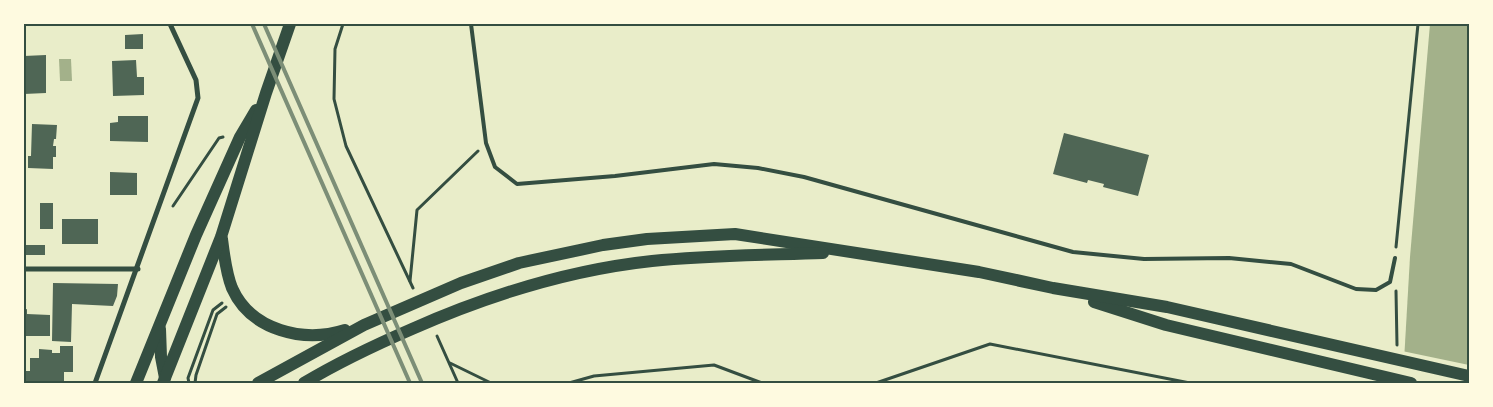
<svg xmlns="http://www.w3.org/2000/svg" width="1493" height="407" font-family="Roboto,sans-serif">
  <rect width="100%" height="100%" fill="#e9edc9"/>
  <!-- water -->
  <g fill="#a3b18a">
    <polygon points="1430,24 1469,24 1469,383 1404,361 1410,257"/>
    <polygon points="59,59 71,59 72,81 60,81"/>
  </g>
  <!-- pier -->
  <polygon fill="#e9edc9" points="1402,351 1469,365 1469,383 1399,383"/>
  <!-- building -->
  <g fill="#4f6655">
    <polygon points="143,34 143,49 125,49 125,35"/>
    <polygon points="46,55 46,93 24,94 24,56"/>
    <polygon points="136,60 137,77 144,77 144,95 113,96 112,61"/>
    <polygon points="118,116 148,116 148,142 110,141 110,123 118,122"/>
    <polygon points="32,124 57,125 56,139 54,139 53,146 56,146 56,157 53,157 53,169 28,168 28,156 31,156"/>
    <polygon points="1064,133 1149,155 1138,196 1103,187 1104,184 1088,180 1087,183 1053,174"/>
    <polygon points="110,172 137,173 137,195 110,195"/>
    <rect x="40" y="203" width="13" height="26"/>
    <rect x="62" y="219" width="36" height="25"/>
    <rect x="24" y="245" width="21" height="10"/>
    <polygon points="53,283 118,284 117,296 113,306 72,304 71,342 52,341"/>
    <polygon points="27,309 27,314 50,315 50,336 26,336 26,326 24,326 24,310"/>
    <polygon points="60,346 73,346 73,372 64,372 64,383 24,383 24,371 30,371 30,358 39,358 39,349 52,350 52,353 60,353"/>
  </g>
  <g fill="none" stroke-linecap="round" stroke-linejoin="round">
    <!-- path -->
    <g stroke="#344e41" stroke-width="3">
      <polyline points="343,24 335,49 334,99 346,146 413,288"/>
      <polyline points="173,206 219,138 223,137"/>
      <polyline points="1396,247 1418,24"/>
      <polyline points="410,281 417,210 478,151"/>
      <polyline points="1396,291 1397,345"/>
      <polyline points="437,336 458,383"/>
      <polyline points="450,363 491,383"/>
      <polyline points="189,383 188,378 213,310 222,303"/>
      <polyline points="195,383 196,375 217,314 226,307"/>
      <polyline points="569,383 594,376 714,365 762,383"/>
      <polyline points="876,383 990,344 1190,383"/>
    </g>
    <!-- service -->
    <polyline stroke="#344e41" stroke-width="4" points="471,24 486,143 495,167 517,184 615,176 714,164 758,168 804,177 1073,252 1144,259 1229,258 1291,264 1356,289 1376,290 1390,282 1395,258"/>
    <!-- minor -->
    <g stroke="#344e41" stroke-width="5">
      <polyline points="24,269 138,269"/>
      <polyline points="95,383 198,98 196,80 170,24"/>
    </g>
    <!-- primary -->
    <g stroke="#344e41" stroke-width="12">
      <path d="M222,239C224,255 226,273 232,288C251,331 304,343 345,330"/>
      <polyline points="1094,302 1166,325 1411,383"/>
      <polyline points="160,329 161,357 165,378"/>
      <polyline points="136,383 196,235 240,137 256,110"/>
      <polyline points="163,383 221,237 266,93 290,24"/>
      <polyline points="258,383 364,325 461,283 519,263 603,245 647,239 735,234 979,272 1053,288 1167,307 1469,376"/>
      <path d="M304,383C339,362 375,345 412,329C489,295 568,270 652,261C709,255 766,255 823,253"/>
    </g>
    <!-- rail -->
    <g stroke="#7c8e77" stroke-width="4">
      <polyline points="252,24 410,383"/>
      <polyline points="264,24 422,383"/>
    </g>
  </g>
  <!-- border -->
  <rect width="1493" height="407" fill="none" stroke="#fefae0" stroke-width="50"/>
  <rect x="25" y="25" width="1443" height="357" fill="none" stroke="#344e41" stroke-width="2"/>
</svg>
